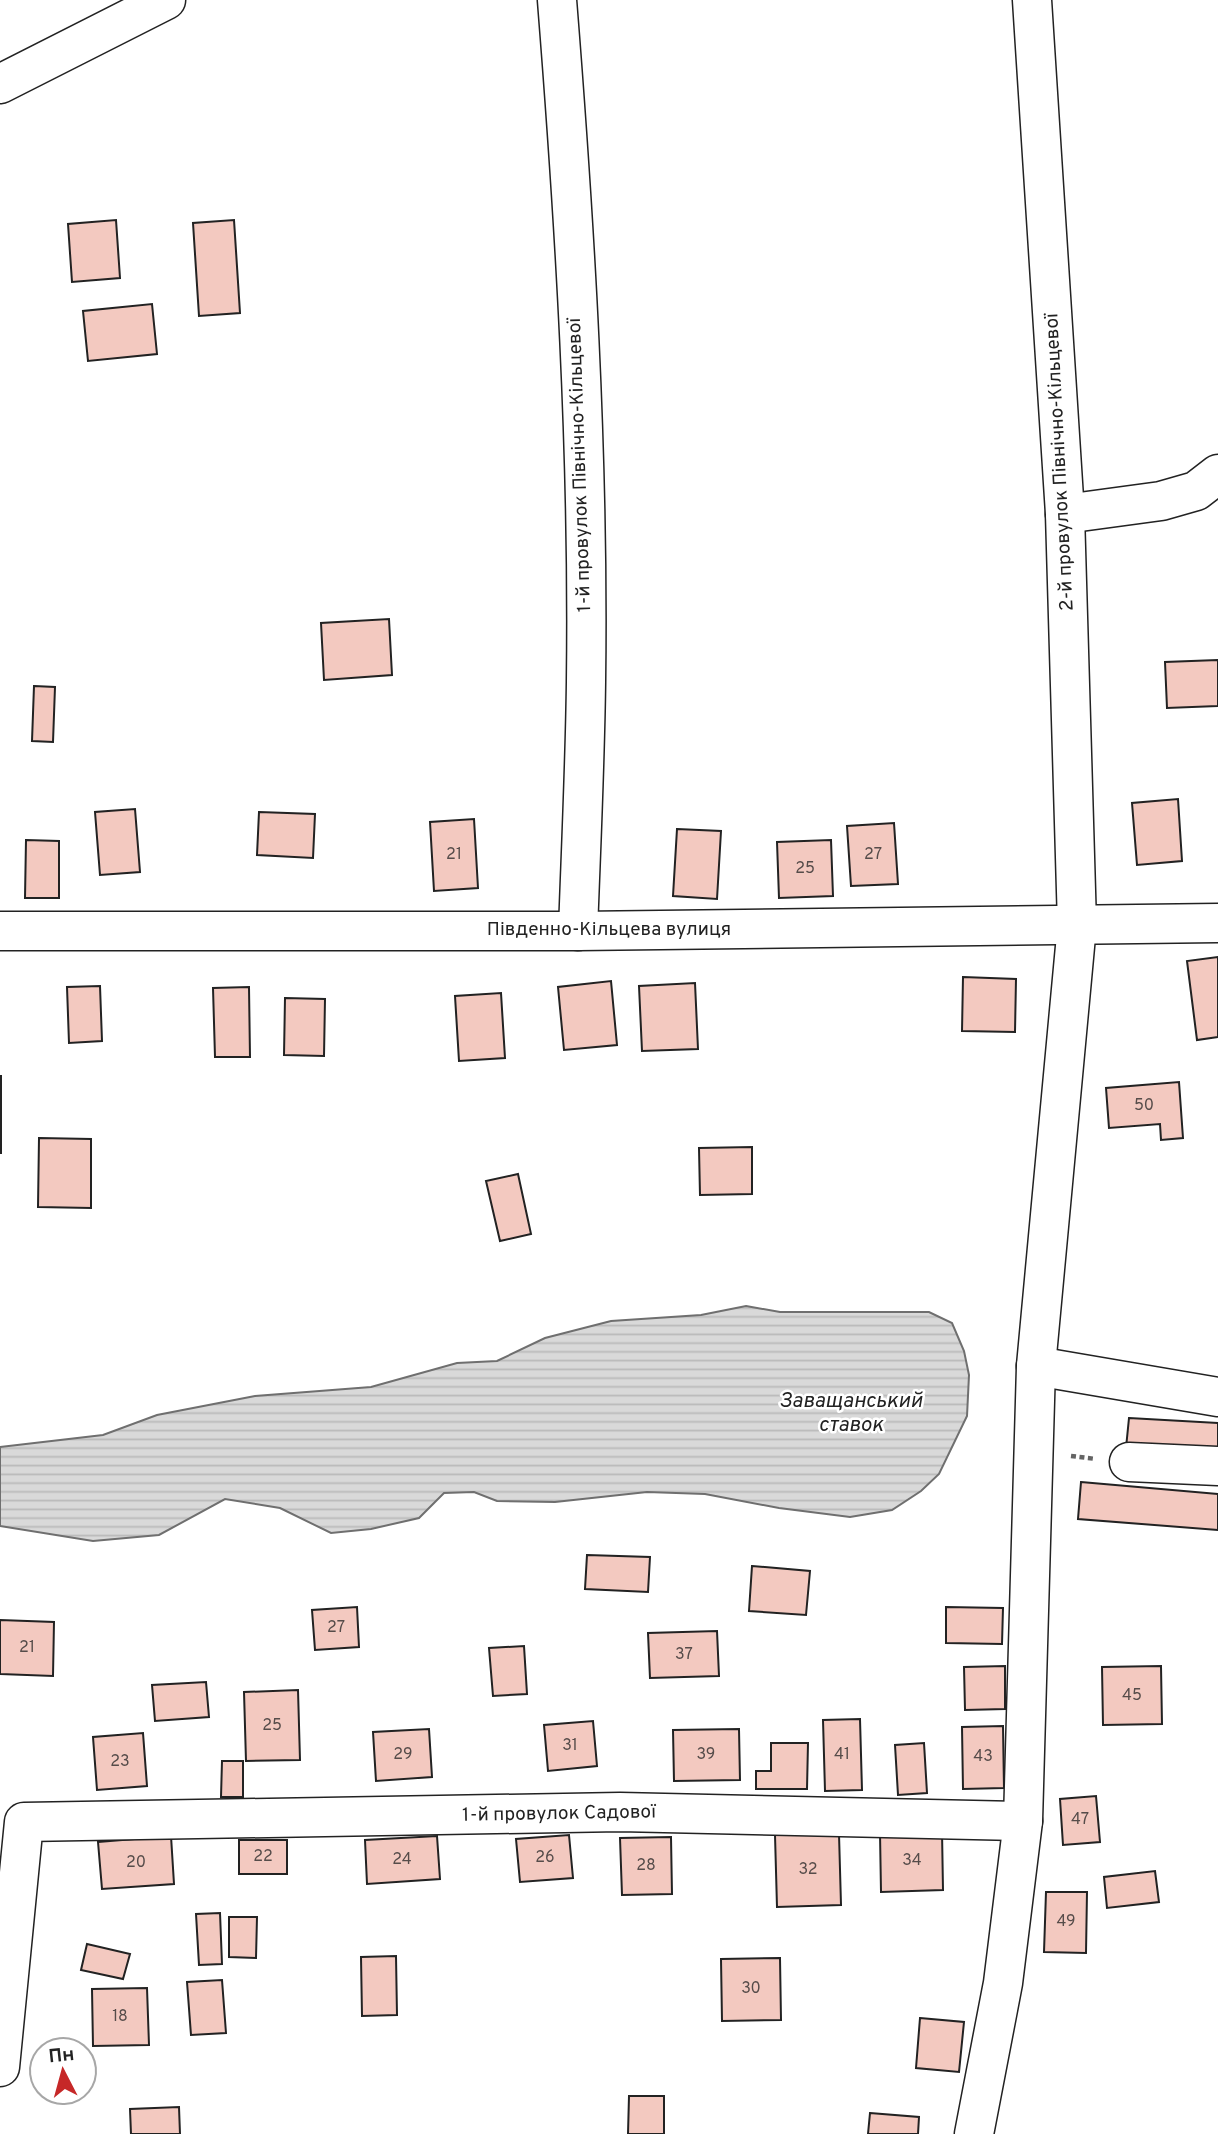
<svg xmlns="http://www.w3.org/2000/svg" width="1218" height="2134" font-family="Overpass,sans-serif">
  <defs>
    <pattern id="water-rules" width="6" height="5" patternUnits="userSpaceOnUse" patternTransform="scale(1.75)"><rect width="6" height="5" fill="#d9d9d9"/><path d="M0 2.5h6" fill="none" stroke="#bababa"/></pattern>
  </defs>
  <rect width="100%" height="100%" fill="#fff"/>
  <!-- water -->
  <polygon fill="url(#water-rules)" stroke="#6f6f6f" stroke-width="2" points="746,1306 780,1312 929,1312 952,1323 964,1351 969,1375 967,1416 939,1474 921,1491 892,1510 850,1517 779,1508 705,1494 647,1492 555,1502 497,1501 474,1492 444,1493 419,1518 371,1529 331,1533 280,1508 225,1499 159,1535 93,1541 0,1526 0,1447 103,1435 157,1415 255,1396 371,1387 457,1363 497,1361 545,1338 611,1321 701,1315"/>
  <!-- building -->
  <g fill="#f3c9c0" stroke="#222" stroke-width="2">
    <polygon points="116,220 120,278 72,282 68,224"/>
    <polygon points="234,220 240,313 199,316 193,223"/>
    <polygon points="152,304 157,354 88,361 83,311"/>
    <polygon points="389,619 392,675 324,680 321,623"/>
    <polygon points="1218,660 1218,706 1167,708 1165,662"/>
    <polygon points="34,686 55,687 53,742 32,741"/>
    <polygon points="1178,799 1182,861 1137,865 1132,803"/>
    <polygon points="135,809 140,872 100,875 95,812"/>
    <polygon points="259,812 315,814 313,858 257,855"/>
    <polygon points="474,819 478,888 434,891 430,822"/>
    <polygon points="894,823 898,884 851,886 847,826"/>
    <polygon points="677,829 721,831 717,899 673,896"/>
    <polygon points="26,840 59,841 59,898 25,898"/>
    <polygon points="831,840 833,896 779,898 777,842"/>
    <polygon points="1218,957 1218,1037 1197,1040 1187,961"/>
    <polygon points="963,977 1016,979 1015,1032 962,1031"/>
    <polygon points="611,981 617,1045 564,1050 558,987"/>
    <polygon points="695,983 698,1049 642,1051 639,986"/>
    <polygon points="100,986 102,1041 69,1043 67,987"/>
    <polygon points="249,987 250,1057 215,1057 213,988"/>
    <polygon points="501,993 505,1058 459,1061 455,996"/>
    <polygon points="285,998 325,999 324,1056 284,1055"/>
    <polygon points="1,1076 1,1153 0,1153 0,1076"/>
    <polygon points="1179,1082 1183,1138 1161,1140 1160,1124 1109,1128 1106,1088"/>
    <polygon points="39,1138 91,1139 91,1208 38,1207"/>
    <polygon points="752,1147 752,1194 700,1195 699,1148"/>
    <polygon points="518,1174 531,1234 500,1241 486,1181"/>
    <polygon points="1129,1418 1218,1423 1218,1456 1126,1448"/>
    <polygon points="1081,1482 1218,1494 1218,1530 1078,1519"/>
    <polygon points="587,1555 650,1557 648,1592 585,1589"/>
    <polygon points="752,1566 810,1571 806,1615 749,1611"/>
    <polygon points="357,1607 359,1647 315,1650 312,1610"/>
    <polygon points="946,1607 1003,1608 1002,1644 946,1643"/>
    <polygon points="0,1620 54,1622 53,1676 0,1674"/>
    <polygon points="717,1631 719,1676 650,1678 648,1633"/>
    <polygon points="524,1646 527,1694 493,1696 489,1648"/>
    <polygon points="1005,1666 1005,1709 965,1710 964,1667"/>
    <polygon points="1161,1666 1162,1724 1103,1725 1102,1667"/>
    <polygon points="206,1682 209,1717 155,1721 152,1685"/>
    <polygon points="298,1690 300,1760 246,1761 244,1692"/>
    <polygon points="860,1719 862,1790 825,1791 823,1720"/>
    <polygon points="593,1721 597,1766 548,1771 544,1725"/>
    <polygon points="1003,1726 1004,1788 963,1789 962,1727"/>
    <polygon points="429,1729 432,1777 376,1781 373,1732"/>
    <polygon points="739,1729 740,1780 674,1781 673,1730"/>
    <polygon points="143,1733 147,1786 97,1790 93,1737"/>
    <polygon points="771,1743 808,1743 807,1789 756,1789 756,1771 771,1771"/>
    <polygon points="924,1743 927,1793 898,1795 895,1745"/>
    <polygon points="222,1761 243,1761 243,1797 221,1797"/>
    <polygon points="1096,1796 1100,1842 1063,1845 1060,1799"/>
    <polygon points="942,1831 943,1890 881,1892 880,1833"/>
    <polygon points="839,1834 841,1905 777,1907 775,1835"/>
    <polygon points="569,1835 573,1878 520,1882 516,1839"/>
    <polygon points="171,1836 174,1884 102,1889 98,1842"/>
    <polygon points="437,1836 440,1879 367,1884 365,1840"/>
    <polygon points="671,1837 672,1894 622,1895 620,1838"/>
    <rect x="239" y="1840" width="48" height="34"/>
    <polygon points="1155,1871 1159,1902 1107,1908 1104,1877"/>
    <polygon points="1046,1892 1087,1892 1086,1953 1044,1952"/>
    <polygon points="220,1913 222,1964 199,1965 196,1914"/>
    <polygon points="229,1917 257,1917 256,1958 229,1957"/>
    <polygon points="87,1944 130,1954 123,1979 81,1970"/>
    <polygon points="396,1956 397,2015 362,2016 361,1957"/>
    <polygon points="780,1958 781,2020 722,2021 721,1959"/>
    <polygon points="222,1980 226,2033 191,2035 187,1982"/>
    <polygon points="147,1988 149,2045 93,2046 92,1989"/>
    <polygon points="920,2018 964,2022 959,2072 916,2068"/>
    <polygon points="629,2096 664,2096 664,2134 628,2134"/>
    <polygon points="179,2107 180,2134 131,2134 130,2109"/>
    <polygon points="870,2113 919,2117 918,2134 868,2134"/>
  </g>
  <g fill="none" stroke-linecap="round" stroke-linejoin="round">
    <defs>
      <g id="minor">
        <path d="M557,0C575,226 589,455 586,682C585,765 581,848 578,931"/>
        <polyline points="0,84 166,0"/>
        <polyline points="1065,514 1161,501 1196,491 1218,474"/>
        <polyline points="0,931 578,931 1218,923"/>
        <polyline points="1036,1366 1218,1397"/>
        <polyline points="1129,1462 1218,1466"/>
        <polyline points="0,2067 24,1822 620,1812 1023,1821"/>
        <polyline points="974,2134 1003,1983 1023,1821 1036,1366 1077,925 1065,514 1032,0"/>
      </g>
    </defs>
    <!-- minor casing -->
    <use href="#minor" stroke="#222" stroke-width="41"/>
    <!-- path -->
    <polyline stroke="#646464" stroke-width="4.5" stroke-dasharray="5 3.5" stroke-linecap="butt" points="1071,1456 1096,1459"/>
    <!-- minor -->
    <use href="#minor" stroke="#fff" stroke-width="38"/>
  </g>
  <g text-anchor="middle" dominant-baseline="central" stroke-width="5" stroke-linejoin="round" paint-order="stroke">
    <!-- number labels -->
    <g font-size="16" fill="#564c4a">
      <text x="454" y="855">21</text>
      <text x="873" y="855">27</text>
      <text x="805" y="869">25</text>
      <text x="1144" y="1106">50</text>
      <text x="336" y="1628">27</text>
      <text x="27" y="1648">21</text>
      <text x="684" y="1655">37</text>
      <text x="1132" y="1696">45</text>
      <text x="272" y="1726">25</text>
      <text x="570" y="1746">31</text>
      <text x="403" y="1755">29</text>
      <text x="706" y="1755">39</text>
      <text x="842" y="1755">41</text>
      <text x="983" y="1757">43</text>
      <text x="120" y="1762">23</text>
      <text x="1080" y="1820">47</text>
      <text x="263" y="1857">22</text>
      <text x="545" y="1858">26</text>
      <text x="402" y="1860">24</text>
      <text x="912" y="1861">34</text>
      <text x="136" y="1863">20</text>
      <text x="646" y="1866">28</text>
      <text x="808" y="1870">32</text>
      <text x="1066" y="1922">49</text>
      <text x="751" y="1989">30</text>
      <text x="120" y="2017">18</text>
    </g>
    <!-- street labels -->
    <g font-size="19" fill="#222" stroke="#fff">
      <text transform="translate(1060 462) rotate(-93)">2-й провулок Північно-Кільцевої</text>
      <text transform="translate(580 465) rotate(-92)">1-й провулок Північно-Кільцевої</text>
      <text x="609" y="930">Південно-Кільцева вулиця</text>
      <text transform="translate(559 1814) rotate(-1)">1-й провулок Садової</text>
    </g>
    <!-- water labels -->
    <g font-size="21" font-style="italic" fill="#222" stroke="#fff">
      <text x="851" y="1401">Заващанський<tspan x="851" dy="24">ставок</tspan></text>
    </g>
  </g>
  <!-- north arrow -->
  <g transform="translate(63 2071) rotate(354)"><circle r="33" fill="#ffffff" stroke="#a7a7a7" stroke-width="2"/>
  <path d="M0-5L12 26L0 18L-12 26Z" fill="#c62828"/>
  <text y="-10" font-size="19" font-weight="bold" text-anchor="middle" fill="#222222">Пн</text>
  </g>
</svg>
